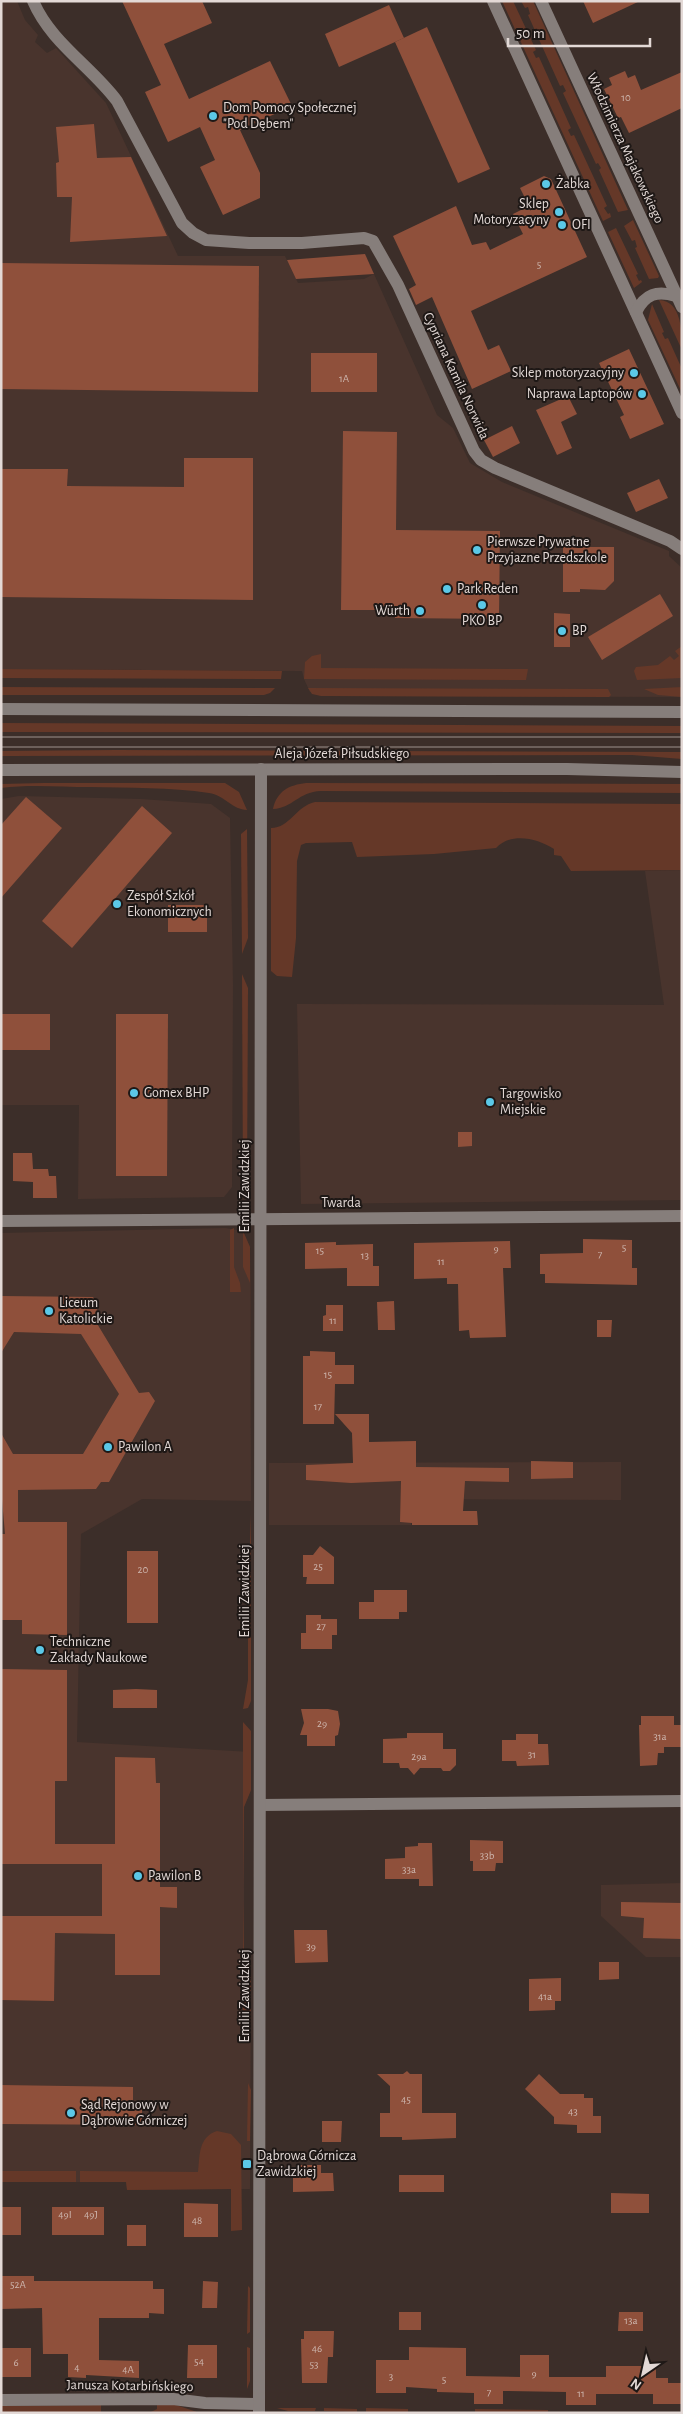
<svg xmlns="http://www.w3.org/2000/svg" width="683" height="2414" font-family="'Alegreya Sans',sans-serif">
  <rect width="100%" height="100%" fill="#3c2e29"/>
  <!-- built -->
  <g fill="#49342d">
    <polygon points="1,1 17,1 25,20 38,35 35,42 47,53 56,48 106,103 178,256 285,256 298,283 364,279 374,274 437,415 453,428 470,463 502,482 669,551 669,556 682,568 682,697 321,696 310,692 304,679 302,671 1,669"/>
    <polygon points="19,796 141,799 211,804 230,818 233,985 232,1187 224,1197 78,1199 79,1105 1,1105 1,799"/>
    <polygon points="682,870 682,1200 301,1204 297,1004 664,1005 645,871"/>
    <polygon points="225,1228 243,1231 250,1247 251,1501 142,1499 81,1534 77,1742 251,1752 251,1790 244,1807 244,1954 251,1968 250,2189 127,2190 126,2182 1,2182 1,1233"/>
    <polygon points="621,1462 621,1500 413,1499 411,1525 269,1525 269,1463"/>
    <polygon points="682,1883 682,1957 646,1957 601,1916 601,1885"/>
  </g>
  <!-- green -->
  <g fill="#653828">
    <polygon points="502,1 513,1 536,50 533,52 536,58 539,57 571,128 568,130 571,136 574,135 607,206 604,208 608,214 610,213 611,217 603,221"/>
    <polygon points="521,1 533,1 628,210 618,212 599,170 601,168 598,163 596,164 563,93 566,91 563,85 560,86 528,15 530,14 528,7 525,8"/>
    <polygon points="633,220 659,276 658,278 649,279 635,248 637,247 635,240 632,241 624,226"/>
    <polygon points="616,228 638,274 636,275 639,281 641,280 642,282 634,288 608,232"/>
    <path d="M659,300C682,301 682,333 682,350Z"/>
    <polygon points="652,304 664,332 662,333 665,339 668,338 682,369 682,393 648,320"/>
    <polygon points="682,646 682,678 637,680 634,671 636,667 658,665 670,656 674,660 679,656 675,651"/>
    <polygon points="321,654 321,668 528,669 526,680 304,679 305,662 312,656"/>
    <polygon points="1,669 282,671 281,679 1,678"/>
    <polygon points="1,687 275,688 270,693 264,695 1,695"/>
    <polygon points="682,687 682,697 658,695 644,689"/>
    <polygon points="308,688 608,689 611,695 609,697 321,696 312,694"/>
    <polygon points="1,723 682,726 682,733 1,732"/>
    <polygon points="116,750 682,752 682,759 632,755 1,756 1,751"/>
    <path d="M43,783H225L239,792L247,810C233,810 224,795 209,793C170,787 129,788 90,787C61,787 30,784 1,788V784Z"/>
    <path d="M306,783L682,784V793L321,791C298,792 293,808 273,809C277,791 289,785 306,783Z"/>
    <path d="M315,802L682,804V870L571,871L561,856L554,855V849C537,838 511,832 496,848L434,854L357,857L352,842L306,843L301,845L297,861L296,938L292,977L277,976L271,971V828C290,828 296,806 315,802Z"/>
    <polygon points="247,829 248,938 242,954 241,834"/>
    <polygon points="242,974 248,988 247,1186 243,1186"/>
    <polygon points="234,1228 234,1267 240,1283 241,1292 230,1292 230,1230"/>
    <polygon points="243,1231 250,1247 251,1435 250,1283 243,1267"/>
    <polygon points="251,1514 251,1701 248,1708 243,1709 248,1680 248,1552 250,1544"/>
    <polygon points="243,1722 251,1731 251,1790 244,1807 243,1888"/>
    <polygon points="243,1901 244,1954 251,1967 251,1991 243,1991"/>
    <polygon points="243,2002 251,2002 251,2023 243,2040"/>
    <polygon points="248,2083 251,2090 250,2141 247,2141"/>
    <path d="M217,2131L231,2134L241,2145L242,2230L231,2231V2189L127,2190L126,2182H80V2171L198,2172C200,2156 198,2137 217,2131Z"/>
    <rect x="1" y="2171" width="75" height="11"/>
    <polygon points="248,2286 250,2288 250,2332 247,2334"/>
    <polygon points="247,2347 250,2348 250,2381 247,2389"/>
    <polygon points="101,2405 101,2413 1,2413 1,2406"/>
    <polygon points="157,2405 176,2405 197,2412 229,2413 149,2413 157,2409"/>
    <polygon points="277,2408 316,2408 315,2411 288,2411"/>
    <polygon points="324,2408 357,2409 357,2412 324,2411"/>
    <polygon points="366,2408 408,2409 408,2412 366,2412"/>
    <polygon points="475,2409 548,2410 548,2413 475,2413"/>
  </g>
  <!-- building -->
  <g fill="#8f503b">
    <polygon points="122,1 202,1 212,23 164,44 189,99 270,61 292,106 240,130 260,173 260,198 223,215 200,167 215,160 200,127 168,142 145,92 161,85"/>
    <polygon points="583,1 640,1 593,23"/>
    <polygon points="389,5 404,38 339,67 325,34"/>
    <polygon points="427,27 490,169 458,183 395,42"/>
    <polygon points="625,71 628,78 635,75 641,90 682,72 682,108 629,133 621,117 618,118 604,89 612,85 609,78"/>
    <polygon points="94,124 97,158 131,157 167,236 70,242 72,197 57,197 56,163 59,162 56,127"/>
    <polygon points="544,176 551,179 587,257 471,311 488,350 499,345 511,371 472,389 432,297 416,305 409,289 416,285 393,236 456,206 472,245 486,242 490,250 523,234 513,214 529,206 520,188"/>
    <polygon points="365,254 374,274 296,279 287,260"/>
    <polygon points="1,263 259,266 258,392 1,389"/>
    <polygon points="629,349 664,424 630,439 620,417 624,415 599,363"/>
    <rect x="311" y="353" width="66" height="39"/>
    <polygon points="568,396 577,414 561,422 572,448 557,455 536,410"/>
    <polygon points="512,426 520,443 493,457 484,440"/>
    <polygon points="343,431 397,432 396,530 500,531 499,619 395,618 395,610 341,610"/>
    <polygon points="184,458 253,458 253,600 1,597 1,469 68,469 67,486 184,487"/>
    <polygon points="659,479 668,498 636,512 627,493"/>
    <polygon points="563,547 614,547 614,581 605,590 580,589 580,592 563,592"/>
    <polygon points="660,594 673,616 602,660 588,637"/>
    <polygon points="554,613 570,614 570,647 554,647"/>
    <polygon points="26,797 62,828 1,898 1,825"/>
    <polygon points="142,806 172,833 72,948 42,921"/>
    <rect x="168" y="905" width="39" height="27"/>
    <rect x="1" y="1014" width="49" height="36"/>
    <polygon points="116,1014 168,1014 167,1176 116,1176"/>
    <polygon points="458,1132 472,1132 472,1146 458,1147"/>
    <polygon points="13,1153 32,1153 33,1169 48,1169 49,1176 56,1176 57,1198 33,1198 33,1182 13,1181"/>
    <polygon points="583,1239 632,1240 632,1268 637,1268 637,1285 545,1283 545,1274 540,1274 540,1254 583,1253"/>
    <polygon points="510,1241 511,1268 503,1268 506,1337 470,1338 469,1330 459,1331 458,1284 447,1284 447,1278 414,1279 414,1243"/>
    <polygon points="336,1242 336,1245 373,1244 373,1266 379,1266 379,1286 347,1286 347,1268 305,1269 305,1243"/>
    <polygon points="1,1296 93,1297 99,1306 93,1317 139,1393 149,1392 155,1401 109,1482 101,1482 96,1489 18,1490 18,1522 67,1522 67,1635 22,1634 22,1620 1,1620 1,1534 5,1534 1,1488 1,1433 13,1454 83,1454 119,1394 81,1334 14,1332 1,1353"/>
    <polygon points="394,1301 395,1330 378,1330 377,1302"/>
    <polygon points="326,1305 343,1305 343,1331 323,1331 323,1316 326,1315"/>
    <polygon points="597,1320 612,1320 611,1337 597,1337"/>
    <polygon points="310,1351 335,1352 335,1365 354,1365 354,1384 335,1384 334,1424 303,1424 303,1356 310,1356"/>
    <polygon points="335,1414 369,1414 369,1442 416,1441 416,1467 509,1468 509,1482 465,1481 463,1511 477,1511 478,1525 412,1525 412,1523 400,1522 401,1481 351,1483 306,1480 306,1465 353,1463 352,1433"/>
    <polygon points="531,1461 573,1462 573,1478 531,1479"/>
    <polygon points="320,1546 334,1557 334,1584 306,1584 307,1577 303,1577 303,1555 313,1555"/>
    <rect x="127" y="1551" width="31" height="72"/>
    <polygon points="374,1590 407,1590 407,1612 399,1612 399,1619 359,1619 359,1602 374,1602"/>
    <polygon points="306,1615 321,1615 321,1619 337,1619 337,1635 332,1635 332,1649 301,1649 301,1633 306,1633"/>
    <polygon points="1,1669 67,1670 67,1781 55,1781 55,1844 115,1844 115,1757 155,1758 156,1783 160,1783 160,1887 177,1887 177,1908 160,1907 160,1975 115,1975 115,1934 55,1933 54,2001 1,2000 1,1916 102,1916 102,1864 1,1864"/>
    <polygon points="136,1689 157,1690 157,1708 113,1708 113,1690"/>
    <polygon points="301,1709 328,1709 338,1711 340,1724 338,1735 335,1736 335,1746 307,1746 307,1735 300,1735 304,1723"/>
    <polygon points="641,1716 674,1716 674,1725 682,1725 682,1747 664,1747 664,1753 658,1753 657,1765 640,1766 639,1725 641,1725"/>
    <polygon points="407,1733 443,1733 443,1749 456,1749 456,1765 450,1771 443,1771 441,1768 420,1768 414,1775 408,1768 400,1768 399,1763 383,1763 383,1739 407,1738"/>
    <polygon points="516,1734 538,1734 538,1744 548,1744 549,1765 517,1766 516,1761 502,1761 502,1740 516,1740"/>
    <polygon points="470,1840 503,1841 503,1863 496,1863 495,1871 473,1871 473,1861 470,1861"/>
    <polygon points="418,1843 432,1843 433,1886 419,1886 419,1879 385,1879 385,1859 405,1858 405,1847 418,1846"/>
    <polygon points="621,1902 682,1903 682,1939 643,1938 644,1918 621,1916"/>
    <polygon points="294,1930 327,1930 328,1962 295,1963"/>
    <polygon points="599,1962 619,1962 619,1979 599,1980"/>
    <polygon points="561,1978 561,2001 555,2001 555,2010 529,2011 529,1979"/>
    <polygon points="407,2071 410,2074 422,2074 422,2113 456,2113 456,2138 402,2140 402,2137 380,2137 380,2113 390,2113 390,2086 377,2074 403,2074"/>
    <polygon points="539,2074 560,2094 584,2094 584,2098 593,2098 593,2116 601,2116 601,2133 577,2133 577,2125 554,2124 554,2117 525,2089"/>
    <polygon points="1,2085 133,2087 133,2103 142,2103 142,2125 1,2124"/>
    <polygon points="322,2121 342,2121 341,2142 322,2142"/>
    <polygon points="298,2165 321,2165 321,2173 333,2173 334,2191 293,2192 293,2175 298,2175"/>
    <rect x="399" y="2175" width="45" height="17"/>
    <polygon points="611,2193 649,2194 649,2213 611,2213"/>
    <polygon points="184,2203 218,2204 218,2237 184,2237"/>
    <rect x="1" y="2207" width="20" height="28"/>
    <rect x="52" y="2207" width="52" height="28"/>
    <rect x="127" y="2225" width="19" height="21"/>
    <polygon points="1,2276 34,2276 34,2281 153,2281 153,2289 164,2289 164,2314 149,2313 149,2318 99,2318 99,2360 139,2361 139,2378 86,2375 86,2378 68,2377 68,2354 43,2354 42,2308 1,2309"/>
    <polygon points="203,2281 218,2282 217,2308 202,2308"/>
    <rect x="399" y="2312" width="22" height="18"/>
    <polygon points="619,2312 643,2312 643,2331 618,2331"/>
    <polygon points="304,2331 334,2331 333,2357 328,2357 327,2383 302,2383 301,2339 304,2339"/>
    <polygon points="188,2345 217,2345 217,2378 187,2378"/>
    <polygon points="409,2347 466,2348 466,2376 520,2377 520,2355 549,2355 549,2377 606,2377 606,2366 656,2366 656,2378 668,2378 668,2383 681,2383 681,2404 653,2404 653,2394 596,2394 596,2405 566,2405 566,2392 503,2391 503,2404 474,2404 474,2393 437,2392 437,2389 406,2387 406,2393 376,2393 376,2360 409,2360"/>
    <rect x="1" y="2348" width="30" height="29"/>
  </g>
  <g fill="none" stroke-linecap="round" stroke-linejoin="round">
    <!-- minor -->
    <g stroke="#867e7b" stroke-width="12">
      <path d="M33,1C51,43 91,66 117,101L182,223L193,233L206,240L249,243H302L364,238L373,241L398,285L474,451L481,460L495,468L670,541L682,549"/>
      <polyline points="493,1 682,413"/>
      <polyline points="541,1 682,307"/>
      <path d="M636,312C645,294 657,290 676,296"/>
      <polyline points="1,709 682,712"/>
      <polyline points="1,770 567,769 682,772"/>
      <polyline points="1,1221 682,1216"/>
      <polyline points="260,1805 682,1801"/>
      <polyline points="1,2400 173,2399 205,2403 259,2404"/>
      <polyline points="259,2413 261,769"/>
    </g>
    <!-- tram -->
    <g stroke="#9d918d" stroke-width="1">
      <polyline points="1,737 682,737"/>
      <polyline points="1,747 682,747"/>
    </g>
  </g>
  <!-- markers -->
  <g fill="#5bc8e7" stroke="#1e1816" stroke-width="2">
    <circle cx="213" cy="116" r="5"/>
    <circle cx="546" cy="184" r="5"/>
    <circle cx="559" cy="212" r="5"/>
    <circle cx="562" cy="225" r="5"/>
    <circle cx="634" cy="373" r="5"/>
    <circle cx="642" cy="394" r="5"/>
    <circle cx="477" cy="550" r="5"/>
    <circle cx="447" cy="589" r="5"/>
    <circle cx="482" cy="605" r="5"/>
    <circle cx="420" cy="611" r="5"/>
    <circle cx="562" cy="631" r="5"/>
    <circle cx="117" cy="904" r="5"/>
    <circle cx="134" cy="1093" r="5"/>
    <circle cx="490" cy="1102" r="5"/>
    <circle cx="49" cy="1311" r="5"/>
    <circle cx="108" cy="1447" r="5"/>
    <circle cx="40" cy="1650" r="5"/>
    <circle cx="138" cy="1876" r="5"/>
    <circle cx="71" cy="2113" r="5"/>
    <rect x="242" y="2159" width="10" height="10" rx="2.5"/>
  </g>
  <g text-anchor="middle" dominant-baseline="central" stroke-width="4" stroke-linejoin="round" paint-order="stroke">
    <!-- number labels -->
    <g font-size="11" fill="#ceb7af">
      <text x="626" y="97">10</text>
      <text x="539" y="264">5</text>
      <text x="344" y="378">1A</text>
      <text x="624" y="1247">5</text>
      <text x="496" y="1248">9</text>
      <text x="320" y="1250">15</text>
      <text x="600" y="1254">7</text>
      <text x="365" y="1255">13</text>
      <text x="441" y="1261">11</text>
      <text x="333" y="1320">11</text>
      <text x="328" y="1374">15</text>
      <text x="318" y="1406">17</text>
      <text x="318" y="1566">25</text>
      <text x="143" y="1569">20</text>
      <text x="321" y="1626">27</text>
      <text x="322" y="1723">29</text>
      <text x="660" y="1736">31a</text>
      <text x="532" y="1754">31</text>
      <text x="419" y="1756">29a</text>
      <text x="487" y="1855">33b</text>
      <text x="409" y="1869">33a</text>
      <text x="311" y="1946">39</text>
      <text x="545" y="1996">41a</text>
      <text x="406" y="2099">45</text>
      <text x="573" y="2111">43</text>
      <text x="65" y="2214">49I</text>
      <text x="91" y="2214">49J</text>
      <text x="197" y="2220">48</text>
      <text x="18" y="2284">52A</text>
      <text x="631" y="2320">13a</text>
      <text x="317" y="2348">46</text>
      <text x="199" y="2361">54</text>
      <text x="16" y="2362">6</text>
      <text x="314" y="2364">53</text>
      <text x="77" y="2367">4</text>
      <text x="128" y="2369">4A</text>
      <text x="534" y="2373">9</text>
      <text x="391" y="2376">3</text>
      <text x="444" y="2379">5</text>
      <text x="489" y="2392">7</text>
      <text x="581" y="2393">11</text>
    </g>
    <!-- poi labels -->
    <g font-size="14" fill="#e3d9d6" stroke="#1e1816" text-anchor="start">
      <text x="223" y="108">Dom Pomocy Społecznej<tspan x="223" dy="16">"Pod Dębem"</tspan></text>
      <text x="556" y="184">Żabka</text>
      <text x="549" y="204" text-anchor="end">Sklep<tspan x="549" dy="16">Motoryzacyny</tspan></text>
      <text x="572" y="225">OFI</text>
      <text x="624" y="373" text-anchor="end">Sklep motoryzacyjny</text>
      <text x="632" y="394" text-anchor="end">Naprawa Laptopów</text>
      <text x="487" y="542">Pierwsze Prywatne<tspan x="487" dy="16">Przyjazne Przedszkole</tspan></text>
      <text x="457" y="589">Park Reden</text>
      <text x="410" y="611" text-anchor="end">Würth</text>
      <text x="482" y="621" text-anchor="middle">PKO BP</text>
      <text x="572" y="631">BP</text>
      <text x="127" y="896">Zespół Szkół<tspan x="127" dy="16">Ekonomicznych</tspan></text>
      <text x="144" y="1093">Gomex BHP</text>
      <text x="500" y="1094">Targowisko<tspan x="500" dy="16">Miejskie</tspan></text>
      <text x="59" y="1303">Liceum<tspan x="59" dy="16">Katolickie</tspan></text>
      <text x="118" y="1447">Pawilon A</text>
      <text x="50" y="1642">Techniczne<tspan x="50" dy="16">Zakłady Naukowe</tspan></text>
      <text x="148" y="1876">Pawilon B</text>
      <text x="81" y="2105">Sąd Rejonowy w<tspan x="81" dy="16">Dąbrowie Górniczej</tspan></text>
      <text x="257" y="2156">Dąbrowa Górnicza<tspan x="257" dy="16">Zawidzkiej</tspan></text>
    </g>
    <!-- street labels -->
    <g font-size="14" fill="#e3d9d6" stroke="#1e1816">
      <text transform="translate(625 148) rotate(65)">Włodzimierza Majakowskiego</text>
      <text transform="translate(456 376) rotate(65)">Cypriana Kamila Norwida</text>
      <text x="342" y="754">Aleja Józefa Piłsudskiego</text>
      <text transform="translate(245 1186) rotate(-90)">Emilii Zawidzkiej</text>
      <text x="341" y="1203">Twarda</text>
      <text transform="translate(245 1591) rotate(-90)">Emilii Zawidzkiej</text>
      <text transform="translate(245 1996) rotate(-90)">Emilii Zawidzkiej</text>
      <text transform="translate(130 2386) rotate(1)">Janusza Kotarbińskiego</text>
    </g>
  </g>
  <!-- border -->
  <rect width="683" height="2414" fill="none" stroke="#e3d9d6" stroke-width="5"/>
  <!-- north arrow -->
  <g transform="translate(643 2374) rotate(214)" stroke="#1e1816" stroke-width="4" paint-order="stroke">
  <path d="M0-4L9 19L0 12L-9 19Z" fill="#e3d9d6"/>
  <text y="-8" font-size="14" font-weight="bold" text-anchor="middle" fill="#e3d9d6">N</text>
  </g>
  <!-- scale -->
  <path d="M508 38v8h142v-8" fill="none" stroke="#e3d9d6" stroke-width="2.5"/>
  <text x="516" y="38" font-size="15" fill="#e3d9d6" stroke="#1e1816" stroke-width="4" paint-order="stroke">50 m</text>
</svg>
